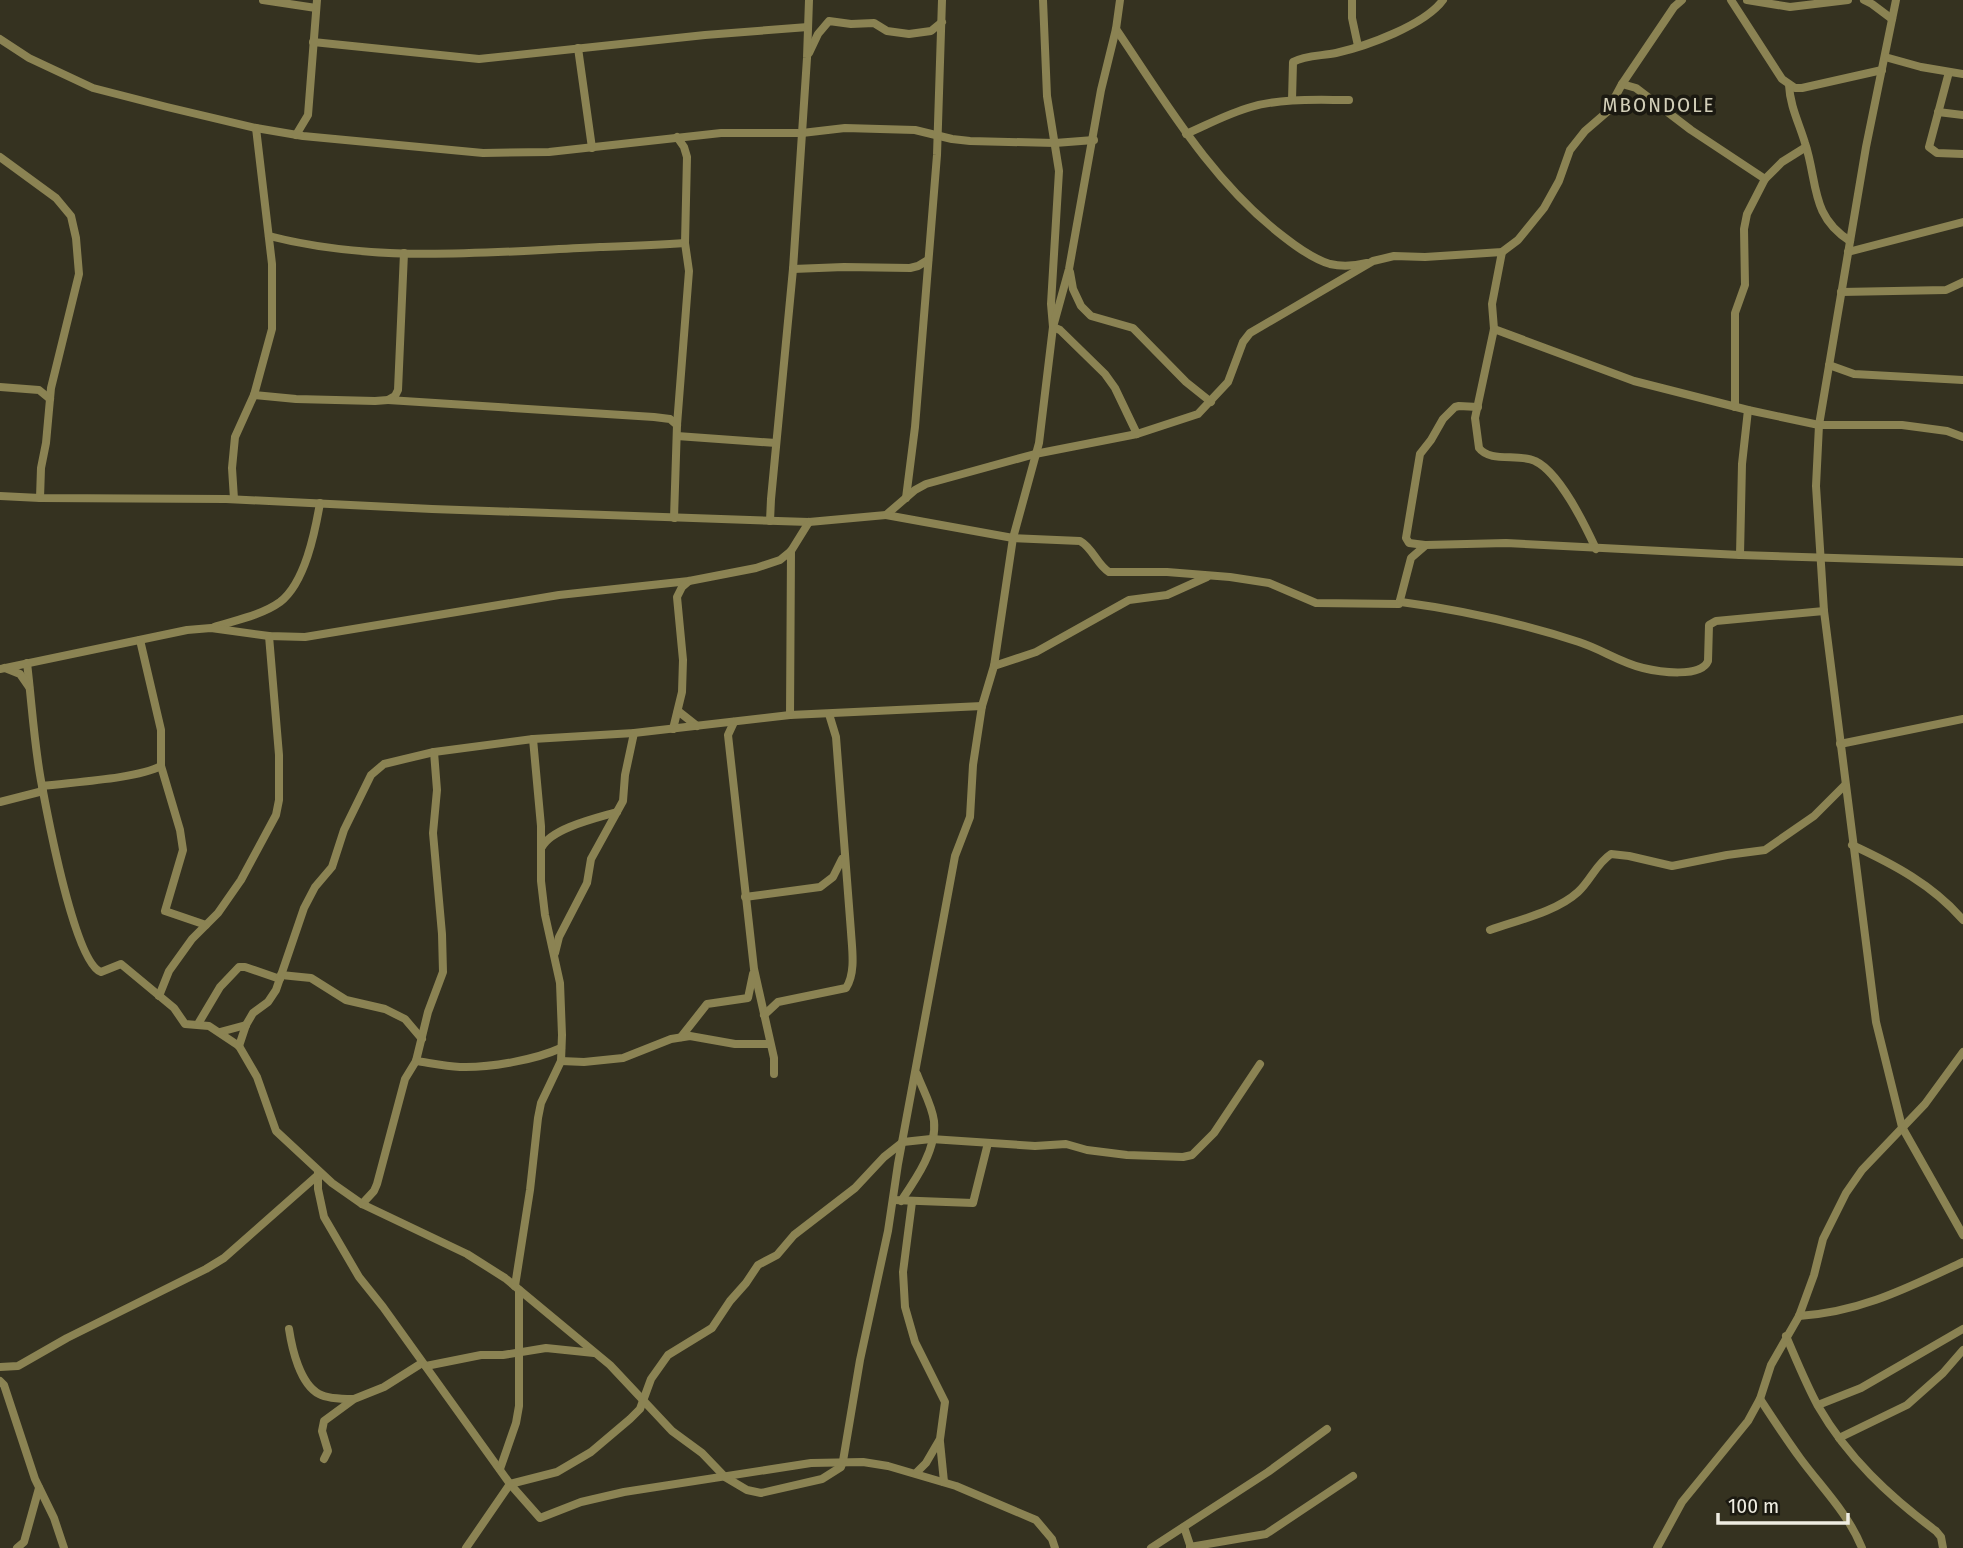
<svg xmlns="http://www.w3.org/2000/svg" width="1963" height="1548" font-family="'Fira Sans Condensed',sans-serif">
  <rect width="100%" height="100%" fill="#353220"/>
  <g fill="none" stroke-linecap="round" stroke-linejoin="round">
    <!-- minor -->
    <g stroke="#8b8353" stroke-width="8">
      <polyline points="263,0 316,8"/>
      <polyline points="1043,0 1047,96 1059,171 1051,304 1053,327 1060,330 1105,374 1115,388 1137,434"/>
      <polyline points="1352,0 1352,18 1358,46"/>
      <polyline points="1731,0 1782,79 1795,88 1802,88 1882,70"/>
      <polyline points="1747,0 1790,7 1848,0"/>
      <polyline points="1864,0 1872,4 1892,19"/>
      <polyline points="1896,0 1866,147 1819,425 1816,486 1824,611 1876,1022 1902,1127 1963,1235"/>
      <path d="M1116,29C1166,103 1212,182 1284,237C1298,248 1313,259 1330,264C1343,267 1354,266 1367,263"/>
      <polyline points="0,39 29,58 93,88 167,107 256,128 303,136 483,153 549,152 721,133 802,133 845,128 915,130 952,139 970,141 1055,143 1094,140"/>
      <polyline points="313,42 479,59 705,35 808,27"/>
      <polyline points="578,48 592,148"/>
      <polyline points="809,53 818,34 829,21 851,24 874,23 887,31 909,34 931,31 942,22"/>
      <polyline points="1885,57 1921,67 1963,74"/>
      <polyline points="1949,72 1929,147 1937,153 1963,154"/>
      <polyline points="1622,84 1636,88 1691,130 1765,179"/>
      <path d="M1789,85C1790,106 1799,123 1805,143C1818,182 1810,216 1850,241"/>
      <path d="M1292,100L1293,62C1305,55 1322,56 1336,53C1367,46 1425,25 1443,0"/>
      <polyline points="1938,112 1963,115"/>
      <path d="M1186,134C1207,125 1229,113 1251,107C1283,98 1316,100 1349,100"/>
      <polyline points="296,135 308,115 317,0"/>
      <polyline points="0,157 56,198 71,216 76,238 79,274 51,388 46,443 41,468 40,498"/>
      <path d="M269,236C377,264 490,252 600,247C628,246 657,245 685,243"/>
      <path d="M1502,252L1492,304L1494,329L1475,418L1479,448C1490,463 1519,453 1535,461C1559,472 1585,525 1596,549"/>
      <polyline points="1848,252 1963,222"/>
      <polyline points="793,269 844,267 910,268 918,266 928,260"/>
      <polyline points="1070,272 1073,289 1081,306 1091,316 1133,328 1186,382 1211,402"/>
      <polyline points="1841,292 1946,290 1963,282"/>
      <polyline points="1494,329 1634,381 1748,410 1819,425 1902,425 1947,431 1963,437"/>
      <polyline points="1829,365 1854,374 1963,380"/>
      <polyline points="0,387 39,390 50,399"/>
      <polyline points="254,395 296,399 375,401 388,400 395,396 398,390 404,253"/>
      <polyline points="388,400 654,417 670,419 677,425"/>
      <polyline points="1735,407 1735,313 1745,285 1744,229 1747,214 1765,179 1782,162 1806,147"/>
      <polyline points="677,436 776,443"/>
      <polyline points="0,496 40,498 226,499 432,509 809,522 886,515 915,490 926,484 1035,454 1137,434 1198,414 1228,382 1243,342 1250,333 1373,261 1394,256 1425,257 1502,252 1518,240 1544,208 1559,181 1570,150 1585,131 1607,112 1622,84 1674,7 1682,0"/>
      <polyline points="906,498 915,427 937,155 942,0"/>
      <polyline points="234,499 232,468 235,437 254,395 272,329 272,264 256,128"/>
      <path d="M886,515L1013,538L1080,541C1093,548 1097,565 1109,572H1167L1230,577L1269,583L1316,603L1399,604L1411,558L1426,545L1506,543L1740,555L1963,562"/>
      <polyline points="674,518 677,425 689,271 685,243 687,157 684,147 677,137"/>
      <polyline points="770,521 771,499 793,269 807,58 809,0"/>
      <polyline points="1425,545 1409,543 1406,538 1420,454 1431,440 1443,419 1455,407 1459,406 1478,407"/>
      <polyline points="1740,555 1742,464 1748,410"/>
      <path d="M1401,602C1461,610 1521,623 1579,642C1601,649 1621,663 1643,668C1659,672 1701,678 1708,661L1709,625L1716,621L1824,611"/>
      <path d="M214,627C236,620 262,615 280,602C305,583 315,532 320,503"/>
      <path d="M27,663C32,704 34,746 42,786C48,818 75,963 101,972L121,964L174,1008L185,1024L209,1026L239,1046L257,1077L276,1131L332,1183L362,1204L467,1254L505,1278L610,1365L672,1431L702,1453L725,1477L747,1490L761,1493L822,1479L841,1467L843,1461L860,1360L888,1231L898,1164L955,856L970,817L973,765L982,706L994,666L1013,538L1039,443L1053,327L1069,269L1101,90L1116,29L1120,0"/>
      <polyline points="994,666 1036,652 1129,600 1167,595 1207,577"/>
      <polyline points="5,668 20,674 29,687"/>
      <polyline points="0,669 187,630 211,628 269,636 305,637 559,595 689,581 756,568 780,560 791,551 809,522"/>
      <polyline points="678,711 697,726"/>
      <polyline points="790,715 791,551"/>
      <polyline points="734,722 728,735 754,969 774,1058 774,1074"/>
      <polyline points="673,729 682,692 683,660 677,597 682,587 689,581"/>
      <polyline points="1840,744 1963,719"/>
      <polyline points="161,766 180,830 183,850 165,911 206,925"/>
      <path d="M42,786C72,782 136,779 161,766V730L140,640"/>
      <polyline points="0,802 43,791"/>
      <path d="M1852,845C1893,864 1933,885 1963,920"/>
      <path d="M542,847C552,828 597,818 617,812"/>
      <polyline points="745,897 820,887 833,877 842,859"/>
      <path d="M1490,930C1518,920 1556,912 1578,892C1591,880 1596,864 1611,854L1629,856L1672,866L1727,855L1765,850L1814,816L1845,785"/>
      <polyline points="555,953 559,937 587,883 591,859 623,801 625,775 634,733"/>
      <polyline points="281,975 311,978 346,1000 385,1009 405,1019 422,1039"/>
      <polyline points="159,996 169,971 192,939 218,913 241,880 276,815 279,800 279,755 269,636"/>
      <path d="M764,1015L778,1002L846,988C856,973 852,949 851,932L836,737L829,714"/>
      <polyline points="198,1024 220,987 239,967 245,967 280,979"/>
      <polyline points="220,1032 246,1025"/>
      <polyline points="681,1037 707,1004 748,998 753,974"/>
      <polyline points="239,1046 246,1025 253,1013 268,1002 276,990 304,908 315,887 332,867 344,830 371,775 384,764 434,752 533,739 634,733 790,715 982,706"/>
      <path d="M416,1061C430,1063 445,1066 460,1067C489,1068 535,1060 561,1048"/>
      <polyline points="561,1061 584,1062 623,1058 671,1039 690,1036 735,1044 770,1044"/>
      <polyline points="318,1171 318,1189 324,1217 359,1277 383,1307 510,1484 540,1518 581,1502 624,1492 811,1463 863,1462 888,1466 956,1486 1036,1520 1052,1539 1055,1548"/>
      <polyline points="893,1200 973,1203 988,1143"/>
      <path d="M901,1201C916,1179 937,1149 934,1121C932,1105 922,1088 917,1074"/>
      <polyline points="912,1202 903,1272 905,1307 915,1342 945,1402 940,1439 926,1463 916,1473"/>
      <polyline points="362,1204 374,1191 377,1184 405,1079 416,1061 428,1012 443,972 442,934 433,833 437,790 434,752"/>
      <polyline points="515,1286 530,1190 538,1118 541,1103 561,1061 562,1035 560,983 545,915 541,881 541,826 533,739"/>
      <path d="M1799,1316C1861,1312 1907,1288 1963,1262"/>
      <path d="M289,1329C292,1349 300,1384 319,1394C328,1399 343,1399 353,1399"/>
      <path d="M1786,1336C1796,1359 1806,1384 1818,1406C1848,1458 1889,1496 1936,1531L1941,1537L1943,1548"/>
      <polyline points="426,1366 481,1355 503,1355 546,1348 594,1353"/>
      <polyline points="0,1367 18,1366 67,1338 206,1269 224,1258 318,1175"/>
      <polyline points="0,1381 4,1385 35,1479 54,1518 64,1548"/>
      <path d="M1760,1399C1773,1419 1786,1439 1800,1458C1822,1488 1848,1513 1862,1548"/>
      <polyline points="1818,1405 1861,1388 1963,1329"/>
      <polyline points="1839,1438 1907,1405 1943,1373 1963,1350"/>
      <polyline points="940,1442 944,1482"/>
      <polyline points="324,1459 328,1451 322,1431 324,1421 354,1399 384,1387 422,1363"/>
      <polyline points="500,1469 516,1423 519,1406 519,1290"/>
      <polyline points="1184,1527 1191,1548"/>
      <polyline points="1190,1547 1266,1534 1353,1476"/>
      <polyline points="17,1548 24,1542 39,1488"/>
      <polyline points="466,1548 510,1484 557,1472 591,1452 630,1419 640,1409 651,1379 668,1355 712,1328 730,1301 746,1283 758,1265 777,1255 794,1235 855,1188 884,1157 903,1142 931,1139 1035,1146 1066,1144 1087,1150 1127,1155 1183,1157 1192,1155 1214,1133 1260,1064"/>
      <polyline points="1151,1548 1268,1472 1327,1429"/>
      <polyline points="1657,1548 1682,1502 1748,1421 1760,1399 1771,1365 1799,1316 1814,1275 1823,1239 1846,1193 1862,1170 1925,1104 1963,1052"/>
    </g>
  </g>
  <g text-anchor="middle" dominant-baseline="central" stroke-width="7" stroke-linejoin="round" paint-order="stroke">
    <!-- quarter labels -->
    <g font-size="21" letter-spacing="2" fill="#d2ceb8" stroke="#1b1911">
      <text x="1659" y="105">MBONDOLE</text>
    </g>
  </g>
  <!-- scale -->
  <path d="M1718 1513v10h130v-10" fill="none" stroke="#eeece1" stroke-width="3.5"/>
  <text x="1728" y="1513" font-size="21" fill="#eeece1" stroke="#1b1911" stroke-width="5" paint-order="stroke">100 m</text>
</svg>
